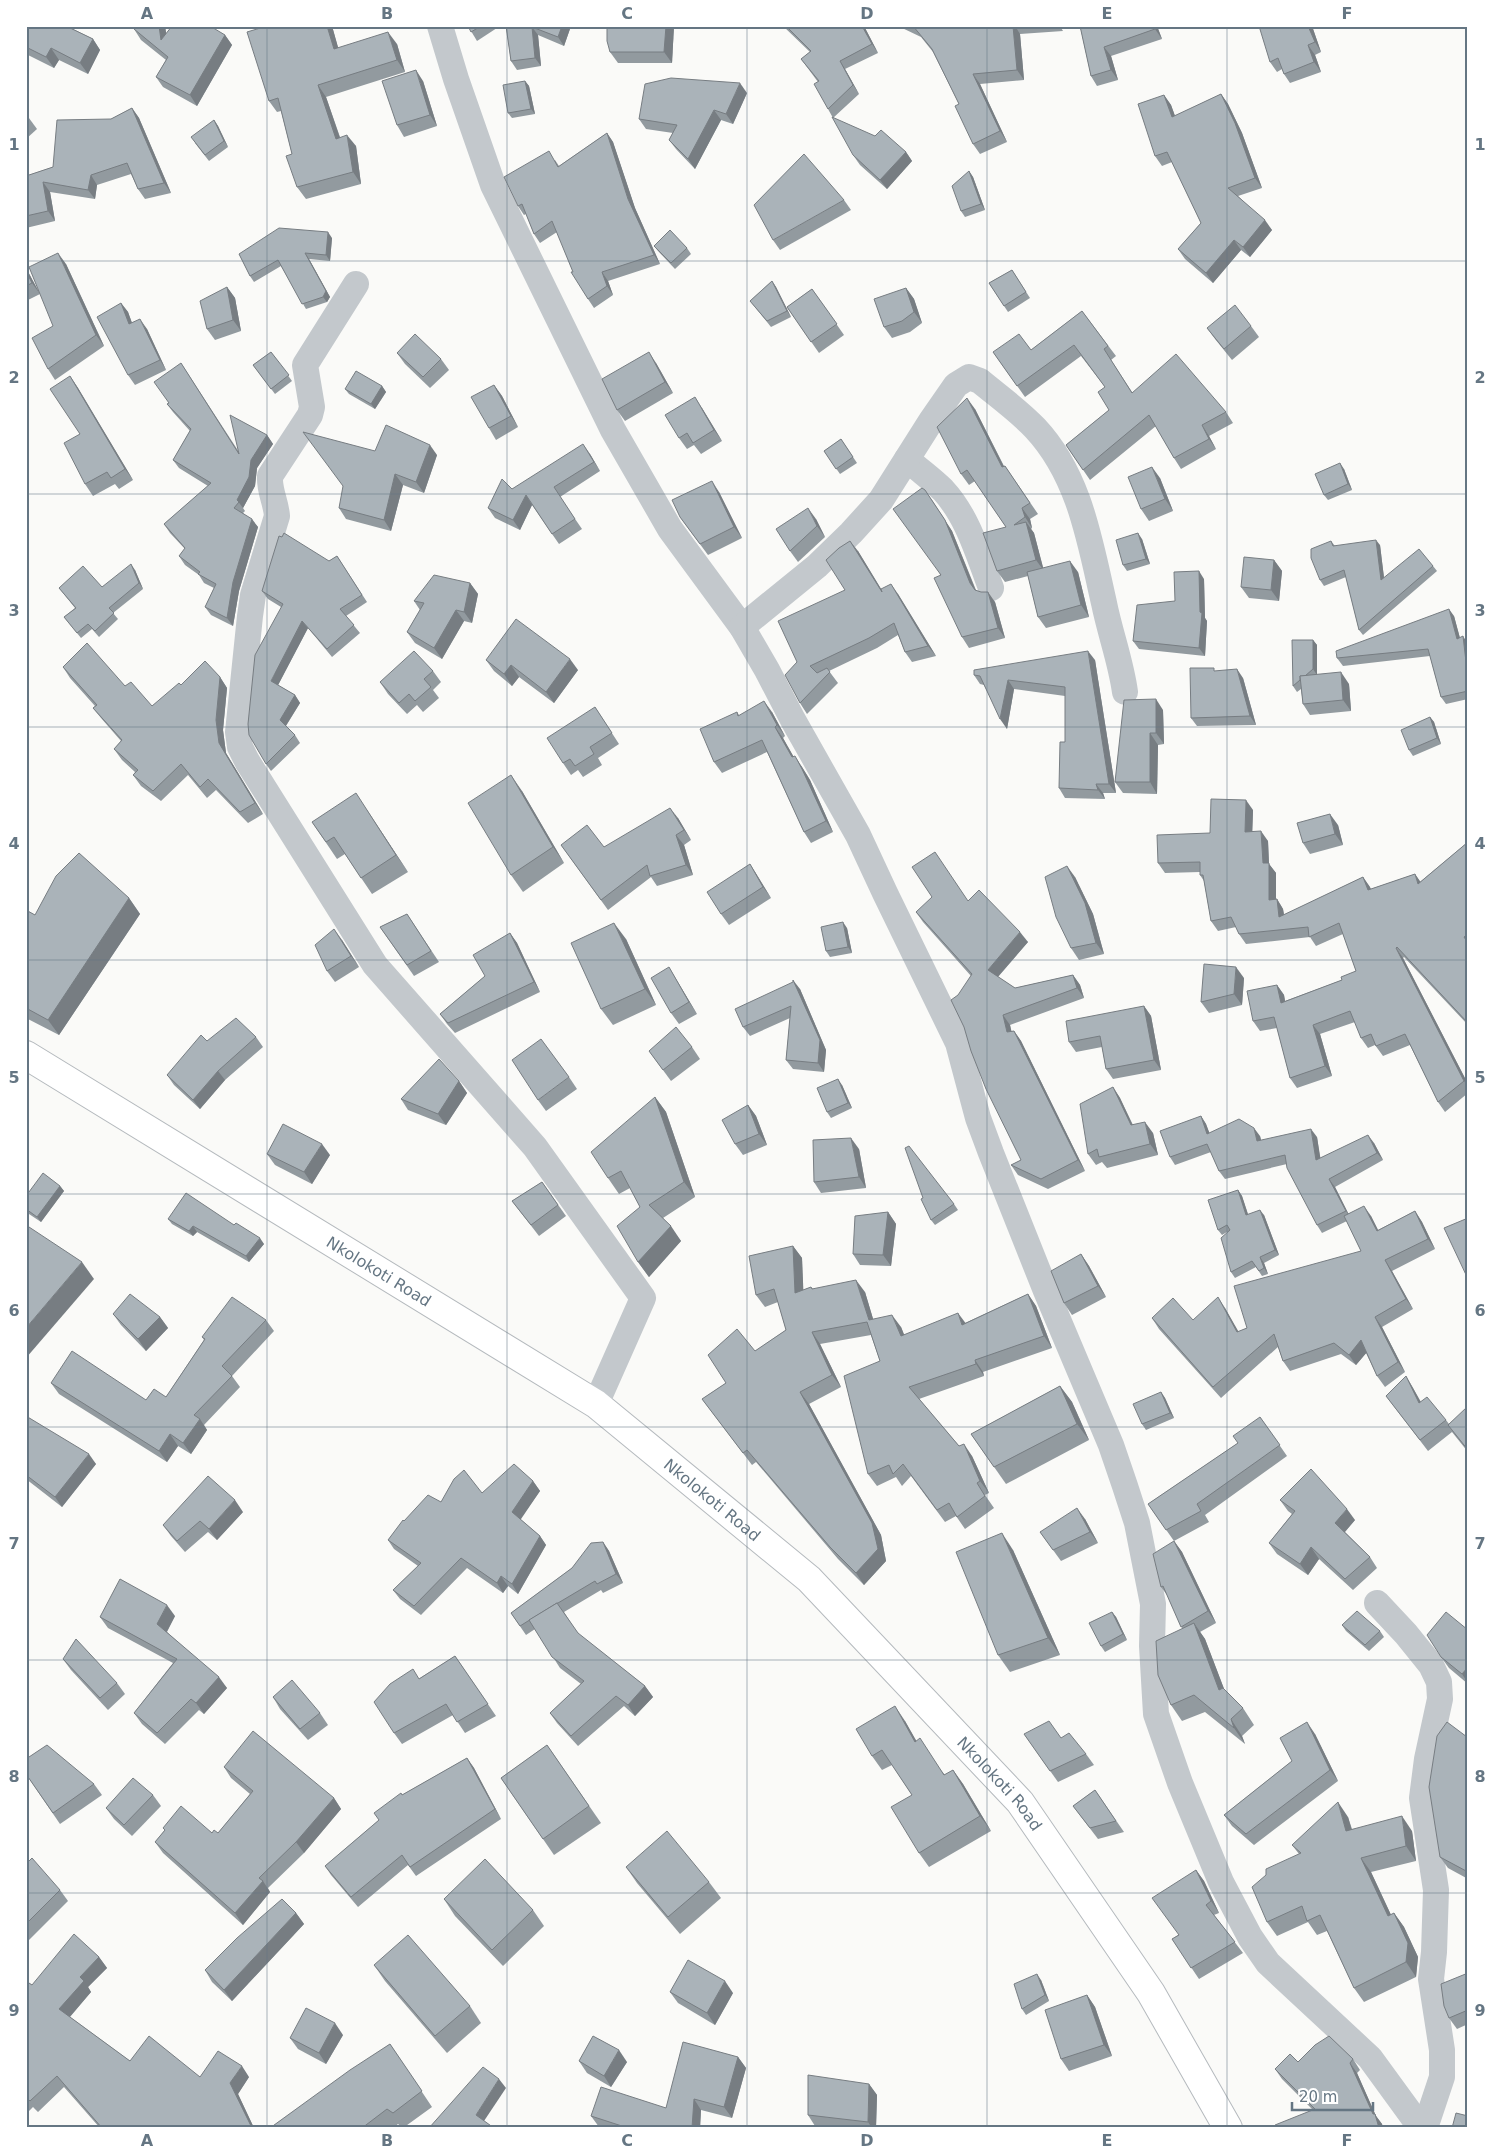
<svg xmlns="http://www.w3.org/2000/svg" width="1494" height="2154" font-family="'DejaVu Sans',sans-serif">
  <rect width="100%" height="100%" fill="#fafaf8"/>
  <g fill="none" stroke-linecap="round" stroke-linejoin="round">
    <defs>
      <g id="major">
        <path id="s1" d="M26,1055L596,1404L809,1579L1020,1802L1151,1993L1228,2128"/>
      </g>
    </defs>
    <!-- major casing -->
    <use href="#major" stroke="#b5babe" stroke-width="30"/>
    <!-- minor -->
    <g stroke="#c3c8cc" stroke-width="26">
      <polyline points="440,26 456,79 493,185 613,430 670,529 742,627 767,670 793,720 858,835 885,893 958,1043 978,1118 991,1153 1046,1291 1111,1445 1125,1486 1137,1523 1153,1604 1152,1646 1156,1714 1180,1783 1221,1882 1250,1937 1268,1963 1370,2058 1421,2128"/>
      <path d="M356,284L305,365L312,407L310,415L270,476C269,491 276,502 277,516L253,595L250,616L238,732L240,747L247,761L375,965L535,1147L643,1298L596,1404"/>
      <path d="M907,459C919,470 932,479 943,490C968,517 978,554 991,588"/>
      <path d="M742,627L817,566L851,533L881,500L931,421L956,385L969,377L980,381C998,396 1019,411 1035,428C1080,476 1090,542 1104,603C1110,633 1121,662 1125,692"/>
      <polyline points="1377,1603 1406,1634 1431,1665 1439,1682 1440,1699 1427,1759 1422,1798 1436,1890 1434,1952 1431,1979 1442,2050 1442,2077 1425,2128"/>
    </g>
    <!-- major -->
    <use href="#major" stroke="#fff" stroke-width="28"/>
  </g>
  <!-- wall -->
  <g fill="#929a9f">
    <polygon points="26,26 69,26 69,27 93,39 100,50 88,74 59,60 54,68 26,54"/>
    <polygon points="165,26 166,34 225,35 232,45 197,106 163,87 156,77 166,60 141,40 134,29"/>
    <polygon points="332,26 338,48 397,44 405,72 326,97 340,137 356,146 361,184 306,199 297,187 292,154 281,111 277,112 269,101"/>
    <polygon points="468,26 500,26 477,41"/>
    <polygon points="506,26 571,26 564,46 538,35 541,66 517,70 511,61"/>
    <polygon points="607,26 674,26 672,63 618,63 610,52"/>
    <polygon points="783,26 864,26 878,53 845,69 859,94 833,118 828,109 818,82 801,59 810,52"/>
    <polygon points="898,26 989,26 991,27 990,26 1060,26 1063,31 1020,34 1024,80 980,84 1007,142 980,154 973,144 959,104 933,52 921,37"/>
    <polygon points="1080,26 1157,26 1162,39 1111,56 1118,80 1097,86 1091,76"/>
    <polygon points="1312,26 1321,52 1315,55 1321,72 1290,83 1284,74 1282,69 1277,72 1270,62"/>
    <polygon points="423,81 437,126 404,137 397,125"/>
    <polygon points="525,81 529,86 535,114 512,118 508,113"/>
    <polygon points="747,93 733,124 721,120 695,169 676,149 669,140 673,133 646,129 639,119"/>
    <polygon points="1221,94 1228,104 1242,133 1262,188 1238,196 1272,230 1250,257 1241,250 1213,283 1185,259 1178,249 1201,223 1172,162 1162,166 1155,156 1164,95 1171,105 1175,116"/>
    <polygon points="132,108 139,118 171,193 145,199 138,189 131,174 97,185 95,199 50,192 55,221 26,228 26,176 53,167 111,119"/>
    <polygon points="26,114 37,129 26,139"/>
    <polygon points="214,120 218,126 228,147 209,161 195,143"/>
    <polygon points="607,133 613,142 635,208 660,264 608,281 613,295 594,308 588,299 573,272 557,232 540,243 534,234 526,214 524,215 518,206 555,160 559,166"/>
    <polygon points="906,152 912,161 887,189 860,165 853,155"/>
    <polygon points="969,171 973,177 985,210 965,217 961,211"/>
    <polygon points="844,200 851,210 780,250 773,240"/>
    <polygon points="332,238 330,261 309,259 330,297 327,302 306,309 281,266 254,282 250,276 239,254"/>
    <polygon points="654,246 687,248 691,254 675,269 658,251"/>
    <polygon points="66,264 104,346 55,380 48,369 53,326"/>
    <polygon points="26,268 40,294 26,301"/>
    <polygon points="1012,270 1030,298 1008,312 989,283"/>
    <polygon points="772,281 776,287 791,317 771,327 750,301"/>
    <polygon points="227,287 235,298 241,331 215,340 207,329"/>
    <polygon points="906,288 914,299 922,323 910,332 892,338 884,327"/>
    <polygon points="812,289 844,335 819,353 787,307"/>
    <polygon points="121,303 128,312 132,323 147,329 166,370 135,385 128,375"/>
    <polygon points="1082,311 1116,356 1111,360 1132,392 1226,412 1233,423 1209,436 1216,449 1181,469 1174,458 1156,426 1090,480 1066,445 1109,410 1105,387 1081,356 1025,397 993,352 1031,350"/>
    <polygon points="1251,326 1259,337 1232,360 1215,339 1207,328"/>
    <polygon points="271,352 292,381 275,394 253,365"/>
    <polygon points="397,353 441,359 449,370 430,388 405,364"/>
    <polygon points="181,363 239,452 267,435 273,444 257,468 255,486 243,508 245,511 243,513 258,527 239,591 233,626 211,615 205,607 214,588 204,583 199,575 185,565 179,556 185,549 170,533 164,524 208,486 179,468 173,460 190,431 173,412 167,404 169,403"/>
    <polygon points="656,363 673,393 625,421 617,410"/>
    <polygon points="70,376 78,388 133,480 119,489 115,484 93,496 85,484 80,434"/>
    <polygon points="494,385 502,396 518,427 496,440 489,428"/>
    <polygon points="382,386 386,392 375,409 349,394 345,389"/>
    <polygon points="702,408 722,441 701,454 694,445 687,449 679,438"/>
    <polygon points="975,409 1004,466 1005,466 1038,514 1030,519 1032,528 1031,529 1034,533 1043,568 1078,572 1089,617 1046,628 1038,617 1028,576 1005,582 997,571 1006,527 975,481 969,485 961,474"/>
    <polygon points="841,439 857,463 840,474 824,451"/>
    <polygon points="375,451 437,455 424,493 403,485 391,531 346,519 339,508"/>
    <polygon points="590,454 600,471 560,497 582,529 559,544 532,505 520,530 495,518 488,508 512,489"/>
    <polygon points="1344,469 1352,490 1328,500 1324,495"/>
    <polygon points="1160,478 1173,511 1149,521 1141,509"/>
    <polygon points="719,492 742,538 708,555 680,517"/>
    <polygon points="932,500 952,531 976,590 995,602 1005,638 969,648 962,637 940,575"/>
    <polygon points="816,519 825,537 798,562 790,551"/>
    <polygon points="1142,539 1150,564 1127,571 1123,565"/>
    <polygon points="1331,541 1335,546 1380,545 1384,578 1433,566 1437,571 1363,635 1359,630 1346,577 1324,586 1320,580"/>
    <polygon points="858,551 881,589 898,594 936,656 912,662 905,652 898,635 877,648 829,671 838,683 807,714 800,703 797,662 845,590"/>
    <polygon points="337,556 367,602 346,616 360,633 332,657 308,628 278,685 295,695 300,703 286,726 295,735 300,743 271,771 266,764 281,607 268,599 262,591 329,561"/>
    <polygon points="1274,560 1282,571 1279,601 1249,598 1241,587"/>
    <polygon points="135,570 143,589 113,613 118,619 99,637 92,629 81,638 64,617 75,608 59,588 102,587"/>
    <polygon points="1204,579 1205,618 1207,621 1205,656 1139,649 1133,641 1175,601"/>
    <polygon points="470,583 478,594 472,623 464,621 442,659 415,643 407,632 420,610 414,601"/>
    <polygon points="1454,616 1460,638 1468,644 1468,699 1446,704 1441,697 1430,656 1343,666 1337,658"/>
    <polygon points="1313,640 1317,645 1317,675 1349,684 1351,711 1310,715 1303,704 1301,689 1297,692 1293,686"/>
    <polygon points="486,660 578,670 554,703 519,677 512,686 494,671"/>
    <polygon points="1095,660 1116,793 1103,793 1105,799 1065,798 1059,788 1065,742 1065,696 1014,689 1007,729 984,685 980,684 974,675"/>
    <polygon points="63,667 125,686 152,706 181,685 220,677 227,688 223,730 226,753 263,814 248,823 216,790 207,798 188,775 161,801 141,786 133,775 135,772 122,760 114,749 121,741 101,718 93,708 95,706 70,678"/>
    <polygon points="433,671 441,682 433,690 439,698 423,712 417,705 407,714 388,694 380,682"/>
    <polygon points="1215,671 1243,678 1256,725 1197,726 1191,718"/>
    <polygon points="595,707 619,744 598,758 602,765 583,777 578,770 571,775 563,763"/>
    <polygon points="1163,710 1164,744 1158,745 1157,794 1123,793 1115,782"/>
    <polygon points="737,712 739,715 772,712 785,736 783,738 793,756 802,767 810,780 833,832 811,843 804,832 767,752 722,773 714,762"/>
    <polygon points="1430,717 1434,722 1441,744 1413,756 1409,750"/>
    <polygon points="522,791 564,863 523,892 511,875"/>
    <polygon points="367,810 408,872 372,894 345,854 337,859 312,822"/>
    <polygon points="1253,810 1252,832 1268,841 1269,864 1276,873 1276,899 1277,899 1283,909 1284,915 1363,877 1371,889 1415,874 1420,882 1468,842 1468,1025 1404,957 1403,958 1468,1084 1468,1093 1445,1112 1438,1102 1410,1045 1383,1056 1375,1045 1368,1048 1361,1038 1355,1022 1320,1034 1332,1076 1297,1088 1290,1078 1277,1028 1260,1031 1253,1021 1277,985 1284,995 1285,1001 1342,980 1356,971 1343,934 1316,946 1310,937 1246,944 1239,934 1236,927 1218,931 1211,921 1204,881 1200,875 1200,872 1165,873 1158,863"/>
    <polygon points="678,818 691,840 684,845 693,875 657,886 651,877 608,910 561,845 604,847"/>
    <polygon points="1338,825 1343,845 1310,854 1303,843"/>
    <polygon points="750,864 771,898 729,925 721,914"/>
    <polygon points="1075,877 1093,914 1104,954 1079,960 1071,948"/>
    <polygon points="129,898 140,914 59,1035 26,1018 26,910 35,915"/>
    <polygon points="968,901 1028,942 998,977 1015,988 1073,975 1080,985 1084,998 1010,1025 1011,1031 1014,1031 1021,1041 1085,1171 1048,1189 1018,1175 1011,1165 1021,1160 971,976 923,922 916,912"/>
    <polygon points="407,914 439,962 414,976 380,927"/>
    <polygon points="847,928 852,953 830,957 826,951"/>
    <polygon points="510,933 517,943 540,992 455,1033 447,1024 440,1014 485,976"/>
    <polygon points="626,939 656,1005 613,1025 601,1009"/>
    <polygon points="342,940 359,967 335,982 327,971"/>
    <polygon points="669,967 676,979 697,1014 679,1024 671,1013"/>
    <polygon points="1244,978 1242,1005 1209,1013 1201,1002"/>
    <polygon points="800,989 826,1050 824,1072 793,1069 786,1060 790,1018 750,1036 743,1027"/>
    <polygon points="1144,1006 1151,1016 1161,1070 1113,1079 1106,1069 1102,1047 1076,1052 1069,1042"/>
    <polygon points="256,1037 263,1047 225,1080 200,1109 174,1085 167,1075 207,1041"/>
    <polygon points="692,1047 700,1059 671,1081 649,1051"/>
    <polygon points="569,1077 577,1089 546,1111 538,1100"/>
    <polygon points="459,1081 467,1093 446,1125 408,1110 401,1099"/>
    <polygon points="842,1085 852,1108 831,1118 827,1112"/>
    <polygon points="1113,1087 1120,1098 1133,1125 1153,1133 1158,1155 1107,1168 1102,1162 1096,1165 1088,1154"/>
    <polygon points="655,1097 666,1112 695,1197 663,1218 681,1241 649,1277 638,1262 640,1207 630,1188 619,1194 608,1178"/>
    <polygon points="748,1105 756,1116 767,1145 743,1155 735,1144"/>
    <polygon points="1201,1116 1206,1124 1209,1133 1260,1136 1261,1140 1317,1137 1320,1158 1374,1143 1383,1160 1335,1187 1348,1213 1371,1216 1378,1230 1415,1211 1422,1222 1435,1249 1392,1271 1413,1309 1382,1327 1405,1372 1385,1387 1377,1376 1366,1353 1356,1365 1341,1354 1290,1371 1283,1361 1278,1347 1221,1398 1159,1329 1152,1318 1193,1320 1225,1308 1238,1332 1247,1328 1361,1251 1347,1221 1322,1233 1317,1225 1287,1164 1225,1179 1219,1171 1211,1152 1175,1165 1170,1157"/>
    <polygon points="859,1149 866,1188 821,1193 814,1182"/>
    <polygon points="267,1154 330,1155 312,1184 275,1165"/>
    <polygon points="542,1182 566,1216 539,1236 512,1201"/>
    <polygon points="60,1186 64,1191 41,1222 26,1212 26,1196"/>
    <polygon points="1238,1190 1242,1196 1248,1214 1264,1215 1279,1255 1264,1263 1268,1274 1262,1276 1256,1267 1235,1278 1231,1272 1227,1232 1222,1235 1218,1230"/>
    <polygon points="923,1198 954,1204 958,1210 935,1225 931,1220"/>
    <polygon points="888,1212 896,1224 891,1266 860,1265 853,1254"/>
    <polygon points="168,1219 234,1225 264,1244 249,1262 197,1232 193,1236 172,1224"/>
    <polygon points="793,1246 802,1258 803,1290 811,1287 813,1289 865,1292 873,1319 901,1327 904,1335 965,1323 1028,1294 1036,1306 1052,1348 983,1372 984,1376 919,1399 959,1446 972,1456 989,1493 985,1495 994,1508 965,1529 956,1516 945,1522 911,1476 902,1486 896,1477 877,1486 868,1474 880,1361 871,1335 820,1344 841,1387 809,1404 881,1535 886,1561 864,1585 838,1559 756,1462 752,1465 702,1399 726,1383 755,1351 786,1330 778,1302 765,1307 756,1295"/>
    <polygon points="1081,1254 1089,1266 1106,1297 1072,1315 1064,1303"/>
    <polygon points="113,1314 160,1317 168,1328 146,1351 121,1325"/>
    <polygon points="266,1320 274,1331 232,1376 240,1387 204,1425 207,1430 191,1454 178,1446 167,1462 59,1394 51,1383 146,1400 166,1397 204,1340 202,1337"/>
    <polygon points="1406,1376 1413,1388 1421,1402 1446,1420 1449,1424 1468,1408 1468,1452 1452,1432 1428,1451 1386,1396"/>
    <polygon points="1060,1386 1072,1402 1089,1440 1006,1484 971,1434"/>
    <polygon points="1161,1392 1165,1398 1174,1418 1146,1430 1142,1424"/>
    <polygon points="26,1416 96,1464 62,1507 26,1479"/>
    <polygon points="1260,1417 1287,1456 1205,1515 1209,1522 1174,1541 1148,1504 1238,1443"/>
    <polygon points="533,1481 540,1491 520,1519 540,1536 546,1545 518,1594 508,1586 503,1593 467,1568 421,1615 400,1599 393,1590 418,1566 394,1549 388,1540 404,1521 441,1502"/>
    <polygon points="1280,1500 1355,1520 1345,1532 1370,1557 1377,1568 1353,1590 1319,1559 1308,1575 1277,1554 1269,1543 1292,1514 1288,1511"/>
    <polygon points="243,1512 217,1540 208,1532 185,1552 171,1536 163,1525"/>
    <polygon points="1085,1519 1098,1543 1061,1561 1040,1532"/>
    <polygon points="1174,1541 1182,1552 1216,1623 1200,1632 1205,1639 1224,1689 1243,1708 1254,1725 1242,1736 1245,1744 1205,1712 1182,1721 1171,1705 1182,1628 1167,1595 1161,1587"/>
    <polygon points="603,1542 609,1551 623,1583 603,1593 601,1590 564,1612 578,1634 645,1686 653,1697 635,1716 624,1706 578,1746 557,1723 550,1713 581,1684 560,1668 535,1629 526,1635 511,1613 572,1568"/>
    <polygon points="1013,1550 1060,1655 1010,1672 998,1655"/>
    <polygon points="1112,1612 1116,1617 1127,1640 1105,1652 1101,1646"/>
    <polygon points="175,1616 167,1632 227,1688 204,1714 199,1710 165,1744 142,1724 134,1713 173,1663 108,1628 100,1617"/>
    <polygon points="1342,1625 1380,1631 1384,1637 1369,1651 1346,1631"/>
    <polygon points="1468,1630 1468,1684 1449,1668 1441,1657"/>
    <polygon points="455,1656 496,1716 465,1733 453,1715 402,1744 394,1733 420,1678"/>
    <polygon points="63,1659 117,1683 125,1694 108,1710 71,1670"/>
    <polygon points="273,1697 320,1713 328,1725 308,1740 280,1709"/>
    <polygon points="905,1721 916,1741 945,1775 953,1770 963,1784 991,1831 929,1867 919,1853 912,1795 892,1765 882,1770 872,1756"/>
    <polygon points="1024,1734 1061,1738 1086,1754 1094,1765 1058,1782"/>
    <polygon points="1315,1734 1338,1781 1254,1845 1232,1826 1224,1815 1292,1761"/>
    <polygon points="1468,1735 1468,1879 1448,1868 1440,1857"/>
    <polygon points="547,1745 601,1823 554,1855 501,1778"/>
    <polygon points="467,1758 474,1768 501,1819 416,1876 408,1865 358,1907 331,1875 325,1866 379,1820 402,1795"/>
    <polygon points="224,1767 334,1798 341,1809 304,1853 268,1888 270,1892 243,1925 163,1853 155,1842 165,1830 163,1828 218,1833 250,1794 231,1778"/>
    <polygon points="26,1774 94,1784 102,1795 60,1824"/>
    <polygon points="1095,1790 1124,1832 1098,1839 1073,1806"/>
    <polygon points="153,1795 161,1806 132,1836 114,1819 106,1808"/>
    <polygon points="1348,1817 1352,1829 1412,1831 1416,1861 1371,1872 1391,1915 1394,1913 1404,1927 1418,1957 1416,1977 1364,2002 1354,1988 1327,1931 1317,1935 1308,1922 1277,1936 1267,1922 1299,1854 1292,1845"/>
    <polygon points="26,1864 60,1890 68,1901 26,1943"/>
    <polygon points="626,1867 709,1882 721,1898 680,1934 637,1883"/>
    <polygon points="1196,1870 1204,1881 1219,1913 1214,1915 1243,1953 1199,1979 1172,1939 1178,1935"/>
    <polygon points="444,1899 533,1910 544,1926 503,1966 455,1916"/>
    <polygon points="296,1913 304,1924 232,2001 212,1982 205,1970"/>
    <polygon points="99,1957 107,1968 88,1987 91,1992 70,2017 130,2061 200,2077 249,2077 238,2094 254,2128 100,2128 64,2087 38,2112 33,2107 26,2114 26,1981 32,1985"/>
    <polygon points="374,1965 470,2006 481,2023 447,2053 385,1981"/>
    <polygon points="1468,1973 1468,2024 1457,2029 1449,2018"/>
    <polygon points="1041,1980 1049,2001 1026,2015 1022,2009"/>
    <polygon points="670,1992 733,1993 715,2025 678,2003"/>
    <polygon points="1087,1995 1095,2007 1112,2056 1069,2071 1061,2059"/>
    <polygon points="343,2035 326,2064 298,2049 290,2038"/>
    <polygon points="390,2044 432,2107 403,2128 398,2124 393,2128 270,2128"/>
    <polygon points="738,2057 746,2068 732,2118 701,2110 700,2128 601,2128 599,2127 591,2116 666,2108"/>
    <polygon points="1353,2059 1360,2070 1357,2073 1376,2116 1382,2124 1383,2128 1276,2128 1313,2110 1282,2079 1275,2069 1298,2062"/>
    <polygon points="579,2061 627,2062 611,2087 587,2073"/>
    <polygon points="869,2084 877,2095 876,2128 831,2128 815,2126 808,2115"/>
  </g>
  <!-- shaded-wall -->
  <g fill="#777d82">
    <polygon points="159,26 165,26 169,50 161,40"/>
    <polygon points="327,26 332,26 342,61 334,49"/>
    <polygon points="562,26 571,26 564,46 558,37"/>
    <polygon points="666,26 674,26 672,63 664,52"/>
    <polygon points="862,26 864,26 878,53 872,44"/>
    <polygon points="1013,26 1015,26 1020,34 1024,80 1017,70"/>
    <polygon points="1154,26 1157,26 1162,39 1155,29"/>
    <polygon points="1308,26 1312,26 1321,52 1315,42"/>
    <polygon points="532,27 538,35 541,66 535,58"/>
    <polygon points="388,32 397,44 405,72 397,60"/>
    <polygon points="225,35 232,45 197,106 190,95"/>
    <polygon points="93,39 100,50 88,74 80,63"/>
    <polygon points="1308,45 1315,55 1321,72 1314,62"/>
    <polygon points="1104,47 1111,56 1118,80 1111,70"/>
    <polygon points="51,48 59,60 54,68 46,57"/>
    <polygon points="840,61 845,69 859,94 853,85"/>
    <polygon points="416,70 423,81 437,126 430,115"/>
    <polygon points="973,74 980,84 1007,142 1000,131"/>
    <polygon points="525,81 529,86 535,114 531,109"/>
    <polygon points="740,83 747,93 733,124 726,114"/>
    <polygon points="318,85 326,97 344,150 336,139"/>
    <polygon points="1221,94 1228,104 1242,133 1262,188 1255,178"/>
    <polygon points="1164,95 1171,105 1179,127 1172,117"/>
    <polygon points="132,108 139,118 171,193 164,183"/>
    <polygon points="714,110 721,120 695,169 688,159"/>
    <polygon points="214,120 218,126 228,147 224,141"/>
    <polygon points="607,133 613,142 635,208 660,264 654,255 628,199"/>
    <polygon points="347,135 356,146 361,184 353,172"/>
    <polygon points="906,152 912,161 887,189 880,180"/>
    <polygon points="969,171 973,177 985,210 981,204"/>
    <polygon points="91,175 97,185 95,199 88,190"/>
    <polygon points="43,182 50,192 55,221 48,211"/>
    <polygon points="1265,220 1272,230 1250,257 1243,247"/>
    <polygon points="328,232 332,238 330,261 326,255"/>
    <polygon points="1234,240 1241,250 1213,283 1206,273"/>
    <polygon points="58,253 66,264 104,346 96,335"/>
    <polygon points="305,253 309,259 330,297 327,302 323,297"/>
    <polygon points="26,268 40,294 32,283 26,271"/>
    <polygon points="602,272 608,281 613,295 607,286"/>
    <polygon points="772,281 776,287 791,317 787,311"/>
    <polygon points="227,287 235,298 241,331 233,320"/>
    <polygon points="906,288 914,299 922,323 914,312"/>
    <polygon points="121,303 128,312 136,334 129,324"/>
    <polygon points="140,319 147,329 166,370 160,360"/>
    <polygon points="649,352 656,363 673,393 665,382"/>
    <polygon points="70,376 78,388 133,480 125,469"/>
    <polygon points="494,385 502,396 518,427 511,416"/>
    <polygon points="382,386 386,392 375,409 371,404"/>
    <polygon points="695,397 702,408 722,441 714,430"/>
    <polygon points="967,398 975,409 1010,479 1002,467"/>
    <polygon points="1202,425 1209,436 1216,449 1209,439"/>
    <polygon points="267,435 273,444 257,468 255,486 243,508 237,500 251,460"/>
    <polygon points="583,444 590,454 600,471 594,462"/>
    <polygon points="430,445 437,455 424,493 416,482"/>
    <polygon points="1340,463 1344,469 1352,490 1348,484"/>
    <polygon points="1152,467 1160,478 1173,511 1165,499"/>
    <polygon points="395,474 403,485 391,531 384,520"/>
    <polygon points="712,481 719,492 742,538 734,527"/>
    <polygon points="925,490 952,531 977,594 970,583"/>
    <polygon points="526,495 532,505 520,530 513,520"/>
    <polygon points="808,508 816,519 825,537 817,526"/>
    <polygon points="1022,508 1030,519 1032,528 1025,517"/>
    <polygon points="252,519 258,527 239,591 233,626 227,618 233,582"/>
    <polygon points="1026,522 1034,533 1044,571 1036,560"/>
    <polygon points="1138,533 1142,539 1150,564 1146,559"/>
    <polygon points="1376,540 1380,545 1385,586 1381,580"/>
    <polygon points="850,541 858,551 889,602 882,592"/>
    <polygon points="1274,560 1282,571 1279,601 1271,590"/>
    <polygon points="1070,561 1078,572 1089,617 1081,605"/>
    <polygon points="131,564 135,570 143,589 139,583"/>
    <polygon points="1199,571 1204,579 1205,618 1207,621 1205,656 1199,648"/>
    <polygon points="470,583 478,594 472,623 464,612"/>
    <polygon points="891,584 898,594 936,656 928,646"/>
    <polygon points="988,592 995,602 1005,638 998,628"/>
    <polygon points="1449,609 1454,616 1462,646 1457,639"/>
    <polygon points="456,610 464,621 442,659 434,648"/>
    <polygon points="302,621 308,628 276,689 271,681"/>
    <polygon points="1463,636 1468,644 1468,679"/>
    <polygon points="1313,640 1317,645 1317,675 1313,669"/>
    <polygon points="1088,651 1095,660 1116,793 1109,784"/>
    <polygon points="570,659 578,670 554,703 546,692"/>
    <polygon points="511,665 519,677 512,686 504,674"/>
    <polygon points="1237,669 1243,678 1256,725 1250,716"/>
    <polygon points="1341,672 1349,684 1351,711 1343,700"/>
    <polygon points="220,677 227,688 223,730 226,753 263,814 255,803 219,743 216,720"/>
    <polygon points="1008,680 1014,689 1007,729 1000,719"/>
    <polygon points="295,695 300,703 285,727 280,720"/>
    <polygon points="1156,699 1163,710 1164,744 1156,733"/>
    <polygon points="764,701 772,712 785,736 777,725"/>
    <polygon points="1430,717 1434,722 1441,744 1437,738"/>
    <polygon points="775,727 783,738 800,768 792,757"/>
    <polygon points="1150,733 1158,745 1157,794 1150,782"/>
    <polygon points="795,756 802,767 810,780 833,832 826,821"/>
    <polygon points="511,775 522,791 564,863 553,847"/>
    <polygon points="1096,784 1103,793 1105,799 1098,790"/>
    <polygon points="356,793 367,810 408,872 396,855"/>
    <polygon points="1246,800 1253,810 1252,842 1245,832"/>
    <polygon points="670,808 678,818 691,840 684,830"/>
    <polygon points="1330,814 1338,825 1343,845 1335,834"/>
    <polygon points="1261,831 1268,841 1269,864 1276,873 1276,910 1269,900 1263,863"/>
    <polygon points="676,835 684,845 693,875 686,865"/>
    <polygon points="750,864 757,875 771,898 763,887"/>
    <polygon points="1067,866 1075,877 1093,914 1104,954 1096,943"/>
    <polygon points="1415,874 1422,884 1418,884"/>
    <polygon points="1363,877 1370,887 1375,900 1368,890"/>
    <polygon points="129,898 140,914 59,1035 48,1020"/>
    <polygon points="1277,899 1283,909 1286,927 1279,917"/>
    <polygon points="843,922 847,928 852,953 848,947"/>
    <polygon points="614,923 626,939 656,1005 645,989"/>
    <polygon points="334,929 342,940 359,967 351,956"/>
    <polygon points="1020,932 1028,942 995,980 988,970"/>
    <polygon points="510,933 517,943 540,992 534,982"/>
    <polygon points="1396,948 1403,958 1468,1084 1468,1086 1464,1081"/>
    <polygon points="669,967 676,979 697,1014 689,1002"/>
    <polygon points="1236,967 1244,978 1242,1005 1234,994"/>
    <polygon points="1073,975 1080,985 1084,998 1077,988"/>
    <polygon points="793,980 800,989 826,1050 824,1072 818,1063"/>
    <polygon points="1277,985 1284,995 1287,1013 1281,1003"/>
    <polygon points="1144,1006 1151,1016 1161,1070 1154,1060"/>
    <polygon points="1003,1015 1010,1025 1014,1042 1007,1032"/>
    <polygon points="1313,1025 1320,1034 1332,1076 1325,1066"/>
    <polygon points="1014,1031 1021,1041 1085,1171 1078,1160"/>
    <polygon points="218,1071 225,1080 200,1109 193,1100"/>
    <polygon points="838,1079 842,1085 852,1108 848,1103"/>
    <polygon points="459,1081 467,1093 446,1125 438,1114"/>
    <polygon points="1113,1087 1120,1098 1138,1137 1131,1125"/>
    <polygon points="655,1097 666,1112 695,1197 684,1182"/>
    <polygon points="748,1105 756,1116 767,1145 759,1134"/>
    <polygon points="1201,1116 1206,1124 1213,1142 1207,1134"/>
    <polygon points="1145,1122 1153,1133 1158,1155 1150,1144"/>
    <polygon points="1254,1128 1260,1136 1263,1148 1257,1141"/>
    <polygon points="1311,1129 1317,1137 1322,1168 1316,1160"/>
    <polygon points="1368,1135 1374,1143 1383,1160 1377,1153"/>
    <polygon points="851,1138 859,1149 866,1188 859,1177"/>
    <polygon points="322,1144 330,1155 312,1184 304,1172"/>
    <polygon points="1329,1179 1335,1187 1351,1219 1346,1211"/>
    <polygon points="60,1186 64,1191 41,1222 37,1217"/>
    <polygon points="1238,1190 1242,1196 1250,1221 1246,1215"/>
    <polygon points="1364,1206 1371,1216 1384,1242 1377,1231"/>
    <polygon points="1260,1210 1264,1215 1279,1255 1275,1250"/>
    <polygon points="1415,1211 1422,1222 1435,1249 1428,1239"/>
    <polygon points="888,1212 896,1224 891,1266 883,1255"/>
    <polygon points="193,1226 197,1232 193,1236 189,1231"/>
    <polygon points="671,1226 681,1241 649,1277 638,1262"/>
    <polygon points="260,1238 264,1244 249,1262 246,1256"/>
    <polygon points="793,1246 802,1258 804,1305 795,1293"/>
    <polygon points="1081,1254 1089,1266 1106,1297 1098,1286"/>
    <polygon points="1260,1257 1264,1263 1268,1274 1264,1268"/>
    <polygon points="1385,1260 1392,1271 1413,1309 1406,1299"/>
    <polygon points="82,1262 94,1279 26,1358 26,1328"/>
    <polygon points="856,1280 865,1292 877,1332 869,1320"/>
    <polygon points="1028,1294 1036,1306 1052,1348 1044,1336"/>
    <polygon points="1218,1297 1225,1308 1245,1343 1237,1332"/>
    <polygon points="958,1313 967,1325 962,1325"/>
    <polygon points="892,1315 901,1327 910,1349 901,1336"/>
    <polygon points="160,1317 168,1328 146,1351 138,1339"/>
    <polygon points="1375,1317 1382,1327 1405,1372 1398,1362"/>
    <polygon points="812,1332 820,1344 841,1387 832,1375"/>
    <polygon points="1361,1340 1368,1351 1356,1365 1349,1355"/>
    <polygon points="975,1360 983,1372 984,1376 976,1364"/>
    <polygon points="1406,1376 1413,1388 1427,1414 1419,1403"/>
    <polygon points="1060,1386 1072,1402 1089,1440 1077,1424"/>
    <polygon points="800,1392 809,1404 881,1535 886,1561 864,1585 856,1573"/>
    <polygon points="1161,1392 1165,1398 1174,1418 1170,1413"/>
    <polygon points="200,1419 207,1430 191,1454 183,1443"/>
    <polygon points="170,1434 178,1446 167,1462 159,1451"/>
    <polygon points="964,1444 972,1456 989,1493 980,1481"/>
    <polygon points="89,1454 96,1464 62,1507 55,1497"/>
    <polygon points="533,1481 540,1491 519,1522 512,1512"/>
    <polygon points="235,1500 243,1512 217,1540 209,1529"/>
    <polygon points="1077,1508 1085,1519 1098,1543 1090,1532"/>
    <polygon points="1347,1509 1355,1520 1343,1534 1335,1523"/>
    <polygon points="1002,1533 1013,1550 1060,1655 1048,1638"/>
    <polygon points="540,1536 546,1545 518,1594 512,1584"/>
    <polygon points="1174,1541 1182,1552 1216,1623 1208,1611"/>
    <polygon points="603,1542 609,1551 623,1583 616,1574"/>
    <polygon points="1311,1547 1319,1559 1308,1575 1300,1564"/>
    <polygon points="501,1576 508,1586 503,1593 497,1583"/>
    <polygon points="167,1605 175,1616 165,1635 157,1624"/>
    <polygon points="1112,1612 1116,1617 1127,1640 1123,1634"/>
    <polygon points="1194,1623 1205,1639 1231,1707 1219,1690"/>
    <polygon points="1468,1667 1468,1683 1462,1674"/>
    <polygon points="219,1677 227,1688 204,1714 196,1703"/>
    <polygon points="645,1686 653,1697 635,1716 628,1705"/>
    <polygon points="895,1706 905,1721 925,1756 915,1742"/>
    <polygon points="1231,1719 1242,1736 1245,1744 1234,1728"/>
    <polygon points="1307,1722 1315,1734 1338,1781 1330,1770"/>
    <polygon points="467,1758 474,1768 501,1819 495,1809"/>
    <polygon points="953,1770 963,1784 991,1831 980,1816"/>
    <polygon points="334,1798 341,1809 304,1853 296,1842"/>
    <polygon points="1338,1802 1348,1817 1356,1845 1346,1831"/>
    <polygon points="1402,1816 1412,1831 1416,1861 1406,1846"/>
    <polygon points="1361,1858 1371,1872 1398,1930 1388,1916"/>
    <polygon points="1196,1870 1204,1881 1219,1913 1211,1901"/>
    <polygon points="263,1881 270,1892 243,1925 235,1913"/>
    <polygon points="296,1913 304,1924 232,2001 224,1990"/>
    <polygon points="1394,1913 1404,1927 1418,1957 1416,1977 1406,1962"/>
    <polygon points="99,1957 107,1968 88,1987 91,1992 67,2020 59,2009 80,1977"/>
    <polygon points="1037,1974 1041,1980 1049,2001 1045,1995"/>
    <polygon points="725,1981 733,1993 715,2025 707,2013"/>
    <polygon points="1087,1995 1095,2007 1112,2056 1104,2045"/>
    <polygon points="335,2023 343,2035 326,2064 319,2053"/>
    <polygon points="619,2050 627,2062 611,2087 604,2076"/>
    <polygon points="738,2057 746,2068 732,2118 724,2107"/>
    <polygon points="1350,2063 1357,2073 1376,2116 1382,2124 1383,2128 1379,2128"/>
    <polygon points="242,2066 249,2077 238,2094 254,2128 252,2128 230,2083"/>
    <polygon points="499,2079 506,2088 482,2124 476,2115"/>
    <polygon points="869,2084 877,2095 876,2128 872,2128 868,2122"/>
    <polygon points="694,2099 701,2110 700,2128 692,2128"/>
  </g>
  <!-- building -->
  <g fill="#aab3b9" stroke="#777d82">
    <polygon points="26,26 66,26 93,39 80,63 51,48 46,57 26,47"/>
    <polygon points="136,26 159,26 161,40 172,26 210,26 225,35 190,95 156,77 168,57 134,29"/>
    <polygon points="267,26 327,26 334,49 388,32 397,60 318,85 336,139 347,135 353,172 297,187 286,156 292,154 278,98 269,101 247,32"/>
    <polygon points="468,26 481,26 471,32"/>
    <polygon points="506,26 562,26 558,37 532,27 535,58 511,61"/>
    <polygon points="607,26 666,26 664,52 610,52 607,41"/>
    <polygon points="786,26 862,26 872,44 840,61 853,85 828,109 814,84 819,81 801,59 811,51"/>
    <polygon points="913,26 989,26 993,28 992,26 1013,26 1017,70 973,74 1000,131 973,144 955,106 959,104 932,49"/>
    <polygon points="1080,26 1154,26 1155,29 1104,47 1111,70 1091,76"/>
    <polygon points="1259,26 1308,26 1315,42 1308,45 1314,62 1284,74 1278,58 1270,62"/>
    <polygon points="416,70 430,115 397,125 382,81"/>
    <polygon points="671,78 740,83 726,114 714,110 688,159 669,140 677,125 639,119 645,84"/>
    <polygon points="525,81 531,109 508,113 503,85"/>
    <polygon points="1221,94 1235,123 1255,178 1228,188 1265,220 1243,247 1234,240 1206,273 1178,249 1201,223 1167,152 1155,156 1138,104 1164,95 1172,117"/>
    <polygon points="132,108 164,183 138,189 127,163 91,175 88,190 43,182 48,211 26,216 26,176 53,167 57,120 111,119"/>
    <polygon points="832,117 875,136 881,130 906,152 880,180 853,155"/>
    <polygon points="214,120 224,141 205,155 191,137"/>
    <polygon points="607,133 628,199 654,255 602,272 607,286 588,299 571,272 573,272 552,221 534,234 522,204 518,206 504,177 549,151 558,167"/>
    <polygon points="804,154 844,200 773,240 754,205"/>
    <polygon points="969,171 981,204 961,211 952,186"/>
    <polygon points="279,228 328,232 326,255 305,253 326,291 323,297 302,304 278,260 250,276 239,254"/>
    <polygon points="670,230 687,248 671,263 654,246"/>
    <polygon points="58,253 96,335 48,369 32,338 53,326 29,267"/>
    <polygon points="1012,270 1026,292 1004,306 989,283"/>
    <polygon points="26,271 32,283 26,286"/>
    <polygon points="772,281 787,311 767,321 750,301"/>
    <polygon points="227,287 233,320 207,329 200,301"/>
    <polygon points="906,288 914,312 902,321 884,327 874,299"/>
    <polygon points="812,289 837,324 811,342 787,307"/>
    <polygon points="121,303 129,324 140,319 160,360 128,375 97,317"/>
    <polygon points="1235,305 1251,326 1224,349 1207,328"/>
    <polygon points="1082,311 1108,346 1104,349 1132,393 1176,354 1226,412 1202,425 1209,439 1174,458 1149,415 1083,470 1066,445 1109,410 1098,392 1105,387 1074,345 1017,386 993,352 1019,334 1031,350"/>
    <polygon points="415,334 441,359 423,377 397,353"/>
    <polygon points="271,352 289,375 271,389 253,365"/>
    <polygon points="649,352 665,382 617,410 602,379"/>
    <polygon points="181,363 239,454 230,415 267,435 251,460 249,477 237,500 239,502 234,508 252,519 233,582 227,618 205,607 216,584 198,574 200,572 179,556 185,548 164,524 211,483 173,460 191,429 167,404 169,403 154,382"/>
    <polygon points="356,371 382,386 371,404 345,389"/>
    <polygon points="70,376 125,469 111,478 107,472 85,484 64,443 80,434 50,389"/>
    <polygon points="494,385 511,416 489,428 471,397"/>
    <polygon points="695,397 714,430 693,443 687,433 679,438 665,415"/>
    <polygon points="967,398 1002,467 1005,466 1030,503 1022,508 1025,517 1014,525 1026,522 1036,560 997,571 983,533 1006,527 967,470 961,474 937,427"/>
    <polygon points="386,425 430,445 416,482 395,474 384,520 339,508 343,486 303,432 375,451"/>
    <polygon points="841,439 853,457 836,469 824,451"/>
    <polygon points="583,444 594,462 554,487 575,519 552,534 526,495 513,520 488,508 502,479 512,489"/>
    <polygon points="1340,463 1348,484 1324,495 1315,474"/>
    <polygon points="1152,467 1165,499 1141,509 1128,477"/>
    <polygon points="712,481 734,527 700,544 680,517 672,500"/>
    <polygon points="922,488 925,490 945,520 970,583 975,590 981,592 988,592 998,628 962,637 934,578 941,575 893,509"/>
    <polygon points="808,508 817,526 790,551 776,529"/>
    <polygon points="284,533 329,561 337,556 362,595 340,609 354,625 327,649 302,621 271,681 295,695 280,720 295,735 266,764 249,735 248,724 255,655 283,604 262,591 279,536 282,537"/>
    <polygon points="1138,533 1146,559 1123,565 1116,540"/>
    <polygon points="1376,540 1381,580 1419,549 1433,566 1359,630 1344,570 1320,580 1311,558 1311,549 1331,541 1333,546"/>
    <polygon points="850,541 882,592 881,589 891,584 928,646 905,652 894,623 869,638 810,666 817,673 827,668 830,672 800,703 785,675 797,662 778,621 845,590 826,560 839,548"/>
    <polygon points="1244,557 1274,560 1271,590 1241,587"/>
    <polygon points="1070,561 1081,605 1038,617 1027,572"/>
    <polygon points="131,564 139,583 109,608 114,613 95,631 88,624 77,633 64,617 76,608 59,588 83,566 102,587"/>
    <polygon points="1199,571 1200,612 1202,613 1199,648 1133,641 1137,605 1175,601 1174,572"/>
    <polygon points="434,575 470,583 464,612 456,610 434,648 407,632 424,603 414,601"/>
    <polygon points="1449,609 1457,639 1463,636 1468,679 1468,691 1441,697 1428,649 1337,658 1336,651"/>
    <polygon points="516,619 570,659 546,692 511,665 504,674 486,660"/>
    <polygon points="1292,640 1313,640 1313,669 1305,676 1300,676 1300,680 1293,686"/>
    <polygon points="87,643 125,686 131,682 152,706 179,683 181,685 205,661 220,677 216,720 219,743 255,803 240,812 208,779 200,787 181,764 153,791 133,775 138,770 114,749 122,740 93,708 97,705 63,667"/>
    <polygon points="414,651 433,671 424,679 431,687 415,701 409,694 399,703 380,682"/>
    <polygon points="1088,651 1109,784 1096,784 1098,790 1059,788 1060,742 1065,742 1065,687 1008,680 1000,719 980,676 974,675 974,670"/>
    <polygon points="1190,668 1214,668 1214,671 1237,669 1250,716 1191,718"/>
    <polygon points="1341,672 1343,700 1303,704 1300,676"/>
    <polygon points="1156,699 1156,733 1150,733 1150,782 1115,782 1124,700"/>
    <polygon points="764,701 777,725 775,727 792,757 795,756 802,769 826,821 804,832 762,740 714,762 700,729 737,712 738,716"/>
    <polygon points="595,707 612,733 590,747 594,754 575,766 570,759 563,763 547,738"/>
    <polygon points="1430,717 1437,738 1409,750 1401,730"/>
    <polygon points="511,775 553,847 511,875 468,803"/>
    <polygon points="356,793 396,855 361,878 334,837 326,842 312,822"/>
    <polygon points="1211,799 1246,800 1245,832 1261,831 1263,863 1269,863 1269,900 1277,899 1279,917 1363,877 1368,890 1415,874 1418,884 1468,842 1468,934 1464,937 1468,943 1468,1023 1397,947 1396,948 1464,1081 1438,1102 1405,1034 1376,1046 1371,1034 1361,1038 1350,1011 1313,1025 1325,1066 1290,1078 1274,1017 1253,1021 1247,991 1277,985 1281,1003 1342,980 1341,977 1356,971 1339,923 1309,937 1308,927 1239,934 1231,917 1211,921 1203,875 1200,875 1200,862 1158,863 1157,835 1210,833"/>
    <polygon points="670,808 684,830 676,835 686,865 650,876 647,865 601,900 561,845 587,825 604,847"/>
    <polygon points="1330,814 1335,834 1303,843 1297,823"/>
    <polygon points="935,852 968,901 979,890 1020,932 988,970 1015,988 1073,975 1077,988 1003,1015 1007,1032 1014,1031 1078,1160 1041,1179 1011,1165 1021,1160 986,1089 971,1051 964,1027 951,1000 958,995 972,974 916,912 932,897 912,867"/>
    <polygon points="79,853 129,898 48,1020 26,1008 26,910 35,915 56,876"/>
    <polygon points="750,864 763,887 721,914 707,892"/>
    <polygon points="1067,866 1085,903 1096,943 1071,948 1056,917 1045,877"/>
    <polygon points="407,914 431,951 407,965 380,927"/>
    <polygon points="843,922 848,947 826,951 821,927"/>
    <polygon points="614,923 645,989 601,1009 571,943"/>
    <polygon points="334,929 351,956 327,971 315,945"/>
    <polygon points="510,933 534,982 448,1023 440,1014 485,976 473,955"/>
    <polygon points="1204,964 1236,967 1234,994 1201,1002"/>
    <polygon points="669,967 689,1002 671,1013 651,978"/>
    <polygon points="793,980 820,1040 818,1063 786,1060 791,1006 743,1027 735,1009 793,982"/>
    <polygon points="1144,1006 1154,1060 1106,1069 1100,1036 1069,1042 1066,1021"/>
    <polygon points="236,1018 256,1037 218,1071 193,1100 167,1075 201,1035 207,1041"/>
    <polygon points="676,1027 692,1047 663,1070 649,1051"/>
    <polygon points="541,1039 569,1077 538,1100 512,1060"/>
    <polygon points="439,1059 459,1081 438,1114 401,1099"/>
    <polygon points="838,1079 848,1103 827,1112 817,1088"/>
    <polygon points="1113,1087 1131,1125 1145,1122 1150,1144 1099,1157 1097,1149 1088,1154 1080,1104"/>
    <polygon points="655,1097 684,1182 649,1205 671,1226 638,1262 617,1226 640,1207 621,1171 608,1178 591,1152"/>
    <polygon points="748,1105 759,1134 735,1144 722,1120"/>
    <polygon points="1201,1116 1207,1134 1239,1119 1254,1128 1257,1141 1311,1129 1316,1160 1368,1135 1377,1153 1329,1179 1346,1211 1317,1225 1287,1168 1285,1155 1219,1171 1207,1144 1170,1157 1160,1131"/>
    <polygon points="283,1124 322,1144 304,1172 267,1154"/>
    <polygon points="851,1138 859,1177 814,1182 813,1140"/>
    <polygon points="909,1146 954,1204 931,1220 921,1199 923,1198 905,1148"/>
    <polygon points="43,1173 60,1186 37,1217 26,1209 26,1196"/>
    <polygon points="542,1182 558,1205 531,1225 512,1201"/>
    <polygon points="1238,1190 1246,1215 1260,1210 1275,1250 1260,1257 1264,1268 1259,1271 1252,1261 1231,1272 1221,1238 1230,1230 1227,1225 1218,1230 1208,1200"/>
    <polygon points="186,1193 234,1225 236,1223 260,1238 246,1256 193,1226 189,1231 168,1219"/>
    <polygon points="1364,1206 1377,1231 1415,1211 1428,1239 1385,1260 1406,1299 1375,1317 1398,1362 1377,1376 1361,1340 1349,1355 1334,1343 1283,1361 1274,1334 1213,1387 1152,1318 1173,1298 1193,1320 1218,1297 1237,1332 1247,1328 1234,1286 1361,1251 1344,1216"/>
    <polygon points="888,1212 883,1255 853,1254 855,1216"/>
    <polygon points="1468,1218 1468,1279 1444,1228"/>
    <polygon points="29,1227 82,1262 26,1328 26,1230"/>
    <polygon points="793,1246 795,1293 811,1287 812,1289 856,1280 869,1320 892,1315 901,1336 958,1313 962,1325 1028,1294 1044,1336 975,1360 976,1364 909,1387 959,1446 964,1444 980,1481 977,1483 985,1496 957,1517 949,1503 937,1510 903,1464 893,1474 889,1465 868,1474 844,1376 880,1361 867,1322 812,1332 832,1375 800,1392 872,1523 878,1549 856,1573 830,1547 747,1450 743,1453 702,1399 726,1383 708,1355 737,1329 755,1351 786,1330 774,1289 756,1295 749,1256"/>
    <polygon points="1081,1254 1098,1286 1064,1303 1051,1271"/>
    <polygon points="130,1294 160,1317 138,1339 113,1314"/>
    <polygon points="232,1297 266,1320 222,1366 232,1376 194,1415 200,1419 183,1443 170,1434 159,1451 51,1383 72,1351 146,1400 154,1389 166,1397 205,1339 202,1337"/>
    <polygon points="1406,1376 1419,1403 1427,1397 1446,1420 1420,1440 1386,1396"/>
    <polygon points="1060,1386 1077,1424 994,1467 971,1434"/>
    <polygon points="1161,1392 1170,1413 1142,1424 1133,1404"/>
    <polygon points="1467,1407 1468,1408 1468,1450 1448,1425"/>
    <polygon points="26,1416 89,1454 55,1497 26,1475"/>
    <polygon points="1260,1417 1280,1445 1197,1504 1201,1511 1166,1530 1148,1504 1238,1443 1233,1436"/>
    <polygon points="514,1464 533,1481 512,1512 540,1536 512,1584 501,1576 497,1583 461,1558 414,1606 393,1590 421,1563 388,1540 403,1520 404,1521 428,1495 441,1502 454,1479 464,1470 482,1493"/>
    <polygon points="1311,1469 1347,1509 1335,1523 1370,1557 1345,1579 1311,1547 1300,1564 1269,1543 1295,1511 1280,1500"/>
    <polygon points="208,1476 235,1500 209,1529 200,1521 177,1541 163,1525"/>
    <polygon points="1077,1508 1090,1532 1053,1550 1040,1532"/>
    <polygon points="1002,1533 1048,1638 998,1655 956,1552"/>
    <polygon points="1174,1541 1208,1611 1181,1627 1163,1586 1161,1587 1153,1554"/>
    <polygon points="603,1542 616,1574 597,1584 595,1581 558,1603 557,1603 520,1626 511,1613 572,1568 591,1543"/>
    <polygon points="120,1579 167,1605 157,1624 219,1677 196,1703 191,1699 157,1733 134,1713 177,1659 100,1617"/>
    <polygon points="557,1603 578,1633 645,1686 628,1705 616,1696 571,1736 550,1713 584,1681 552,1657 529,1620"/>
    <polygon points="1357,1611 1380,1631 1365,1645 1342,1625"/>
    <polygon points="1112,1612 1123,1634 1101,1646 1089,1623"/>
    <polygon points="1446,1612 1468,1630 1468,1667 1462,1674 1441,1657 1427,1635"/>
    <polygon points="1194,1623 1219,1690 1223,1688 1243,1708 1231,1719 1234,1728 1194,1695 1171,1705 1158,1675 1156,1641"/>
    <polygon points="76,1639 117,1683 100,1698 63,1659"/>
    <polygon points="455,1656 488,1704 457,1722 446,1704 394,1733 374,1702 390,1684 413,1669 419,1679"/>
    <polygon points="292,1680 320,1713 300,1729 273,1697"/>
    <polygon points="895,1706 915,1742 920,1738 944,1775 953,1770 980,1816 919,1853 891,1807 912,1795 882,1750 872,1756 856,1729"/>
    <polygon points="1049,1721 1061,1738 1069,1733 1086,1754 1050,1771 1024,1734"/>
    <polygon points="1307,1722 1330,1770 1246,1834 1224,1815 1292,1761 1280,1738"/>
    <polygon points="1447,1722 1467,1737 1468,1735 1468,1872 1440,1857 1429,1787 1437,1736"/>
    <polygon points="253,1731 334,1798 296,1842 259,1878 263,1881 235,1913 155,1842 165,1830 163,1828 181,1806 212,1833 214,1830 218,1833 253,1791 224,1767"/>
    <polygon points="47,1745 94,1784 53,1813 26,1774 26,1759"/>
    <polygon points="547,1745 589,1806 543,1839 501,1778"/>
    <polygon points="467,1758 495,1809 410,1867 402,1855 351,1897 325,1866 379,1820 374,1813 401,1793 402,1795"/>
    <polygon points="133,1778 153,1795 124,1825 106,1808"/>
    <polygon points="1095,1790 1116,1821 1090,1828 1073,1806"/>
    <polygon points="1338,1802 1346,1831 1402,1816 1406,1846 1361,1858 1388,1916 1394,1913 1408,1943 1406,1962 1354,1988 1320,1915 1307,1921 1302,1906 1267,1922 1252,1887 1266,1875 1266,1869 1301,1853 1292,1845"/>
    <polygon points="667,1831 709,1882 668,1917 626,1867"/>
    <polygon points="32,1858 60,1890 26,1924 26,1901 28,1897 26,1899 26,1864"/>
    <polygon points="485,1859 533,1910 492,1950 444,1899"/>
    <polygon points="1196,1870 1211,1901 1206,1905 1235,1942 1191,1968 1172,1939 1179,1935 1152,1898"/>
    <polygon points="282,1899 296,1913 224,1990 205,1970 237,1938"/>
    <polygon points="74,1934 99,1957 80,1977 84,1981 59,2009 130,2061 149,2036 200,2077 218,2051 242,2066 230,2083 252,2128 102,2128 57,2076 30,2101 26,2097 26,1981 32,1985"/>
    <polygon points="408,1935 470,2006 435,2036 374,1965"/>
    <polygon points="688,1960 725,1981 707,2013 670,1992"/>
    <polygon points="1468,1973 1468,2010 1449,2018 1444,2006 1441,1984"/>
    <polygon points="1037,1974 1045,1995 1022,2009 1014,1984"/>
    <polygon points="1087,1995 1104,2045 1061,2059 1045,2010"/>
    <polygon points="306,2008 335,2023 319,2053 290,2038"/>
    <polygon points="593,2036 619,2050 604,2076 579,2061"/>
    <polygon points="1329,2036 1353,2059 1350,2063 1373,2114 1375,2114 1379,2128 1276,2128 1275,2125 1315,2109 1275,2069 1290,2054 1298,2062 1315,2045"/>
    <polygon points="683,2042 738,2057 724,2107 694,2099 692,2128 628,2128 591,2116 601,2087 666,2108"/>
    <polygon points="390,2044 422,2091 393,2113 387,2109 362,2128 270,2128 350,2070"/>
    <polygon points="483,2067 499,2079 476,2115 494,2128 429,2128"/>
    <polygon points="808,2075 869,2084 868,2122 808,2115"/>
    <polygon points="1456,2113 1468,2116 1468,2128 1452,2128"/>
  </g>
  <!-- grid -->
  <path fill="none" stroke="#657683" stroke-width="1" stroke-opacity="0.55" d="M267,26V2128M507,26V2128M747,26V2128M987,26V2128M1227,26V2128M26,261H1468M26,494H1468M26,727H1468M26,960H1468M26,1194H1468M26,1427H1468M26,1660H1468M26,1893H1468"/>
  <g text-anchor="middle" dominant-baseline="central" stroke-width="5" stroke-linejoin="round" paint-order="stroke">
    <!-- street labels -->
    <g font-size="16" fill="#657683" stroke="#fff">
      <text stroke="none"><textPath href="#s1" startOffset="414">Nkolokoti Road</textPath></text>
      <text stroke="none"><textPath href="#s1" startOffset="819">Nkolokoti Road</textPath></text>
      <text stroke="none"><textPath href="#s1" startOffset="1224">Nkolokoti Road</textPath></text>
    </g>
  </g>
  <!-- border -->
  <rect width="1494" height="2154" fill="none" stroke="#ffffff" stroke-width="55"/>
  <!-- scale -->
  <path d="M1292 2102v8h81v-8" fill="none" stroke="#657683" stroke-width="2.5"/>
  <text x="1299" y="2102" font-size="15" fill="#657683" stroke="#ffffff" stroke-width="4" paint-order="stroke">20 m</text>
  <rect x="28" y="28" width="1438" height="2098" fill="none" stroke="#657683" stroke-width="2"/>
  <g font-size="16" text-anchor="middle" font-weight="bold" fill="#657683">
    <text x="147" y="19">A</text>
    <text x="387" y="19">B</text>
    <text x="627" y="19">C</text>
    <text x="867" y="19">D</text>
    <text x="1107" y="19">E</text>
    <text x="1347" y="19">F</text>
    <text x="14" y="150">1</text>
    <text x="1480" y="150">1</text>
    <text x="14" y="383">2</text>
    <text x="1480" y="383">2</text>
    <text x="14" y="616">3</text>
    <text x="1480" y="616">3</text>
    <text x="14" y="849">4</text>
    <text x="1480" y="849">4</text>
    <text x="14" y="1083">5</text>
    <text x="1480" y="1083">5</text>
    <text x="14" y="1316">6</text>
    <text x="1480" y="1316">6</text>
    <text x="14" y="1549">7</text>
    <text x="1480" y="1549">7</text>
    <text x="14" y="1782">8</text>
    <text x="1480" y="1782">8</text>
    <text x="14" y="2016">9</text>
    <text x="1480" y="2016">9</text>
    <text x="147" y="2146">A</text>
    <text x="387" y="2146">B</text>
    <text x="627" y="2146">C</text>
    <text x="867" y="2146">D</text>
    <text x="1107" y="2146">E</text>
    <text x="1347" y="2146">F</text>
  </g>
</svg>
